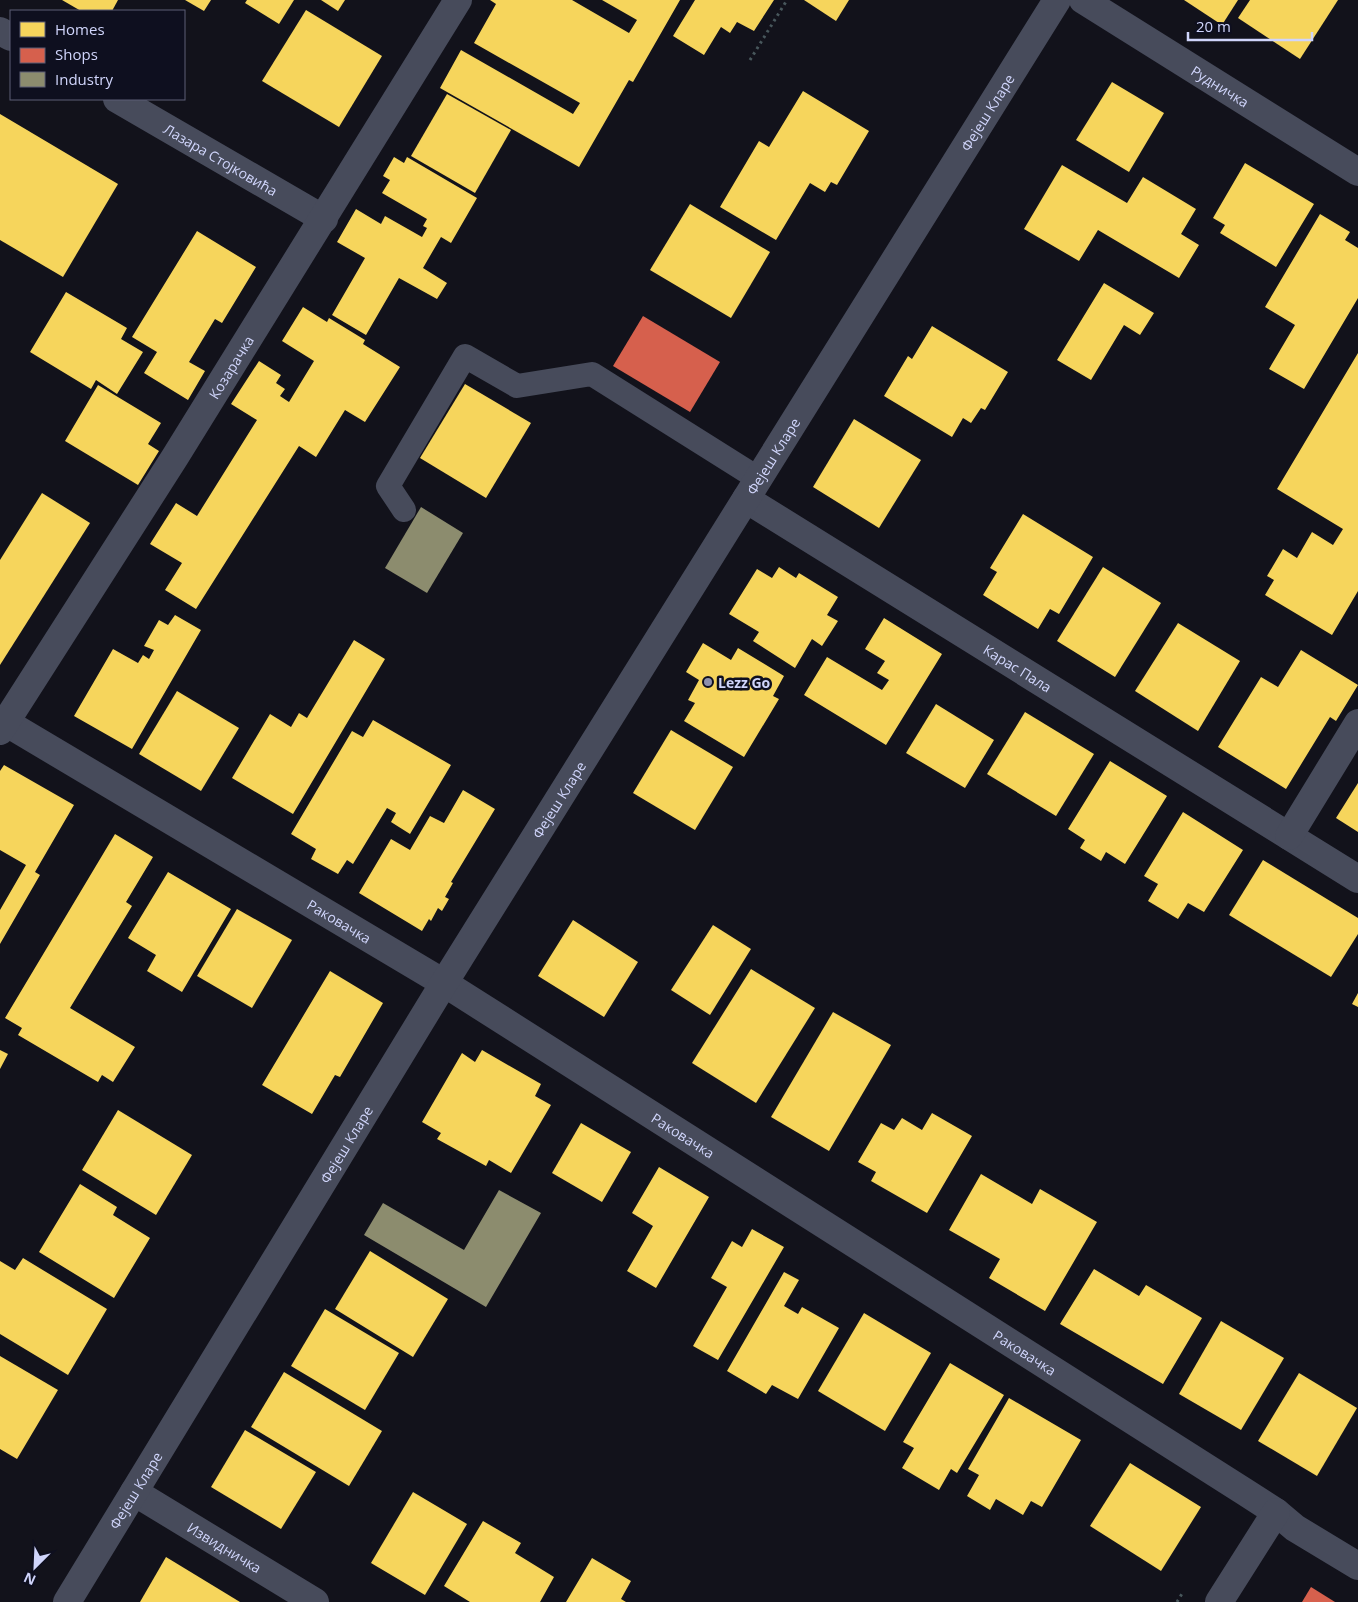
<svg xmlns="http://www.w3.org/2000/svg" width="1358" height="1602" font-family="'Open Sans',sans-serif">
  <rect width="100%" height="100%" fill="#12121b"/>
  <!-- homes -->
  <g fill="#f6d55c">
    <polygon points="62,0 118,0 112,11 81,11"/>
    <polygon points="185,0 211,0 204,11"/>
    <polygon points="247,0 294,0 279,24 245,3"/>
    <polygon points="321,0 345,0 338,11"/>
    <polygon points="490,0 572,0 629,33 637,20 602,0 680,0 633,82 629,80 579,167 440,88 461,50 573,114 580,103 474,43 496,4"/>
    <polygon points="695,0 774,0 754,31 737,22 730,33 721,27 704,55 673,36"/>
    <polygon points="804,0 849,0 836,21"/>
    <polygon points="1184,0 1238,0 1222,25"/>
    <polygon points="1250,0 1338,0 1300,59 1238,18"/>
    <polygon points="306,10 382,56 339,127 262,81"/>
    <polygon points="1112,82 1164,113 1129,172 1076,140"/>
    <polygon points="803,91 869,131 837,185 831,182 825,192 810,183 776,240 720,207 759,141 769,147"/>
    <polygon points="447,94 511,130 475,193 411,156"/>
    <polygon points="0,114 118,184 63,277 0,240"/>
    <polygon points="394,157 404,163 407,157 477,198 451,243 441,237 423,268 447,283 437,299 399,278 366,335 332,315 365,258 337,242 356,209 381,224 385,216 422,237 427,228 423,226 427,219 382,193 390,180 383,176"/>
    <polygon points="1245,163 1314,204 1276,267 1220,233 1225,225 1213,218"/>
    <polygon points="1062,165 1127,203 1143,177 1196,209 1181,234 1199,245 1179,278 1098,230 1079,261 1024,229"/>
    <polygon points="690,204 770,252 731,318 650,270"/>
    <polygon points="1320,214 1350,232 1345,240 1358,248 1358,298 1304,389 1269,369 1295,325 1265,307"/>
    <polygon points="197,231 256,267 222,323 215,319 189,362 205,371 188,400 144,373 157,352 132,337"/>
    <polygon points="1104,283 1154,313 1140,335 1124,325 1091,380 1057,360"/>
    <polygon points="66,292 127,328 121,339 143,352 117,394 96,380 91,389 30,352"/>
    <polygon points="303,307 327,322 329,318 365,340 363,344 400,367 365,422 345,410 316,457 299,446 196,609 165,590 182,563 150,544 176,503 197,516 257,420 231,404 259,361 281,375 276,383 285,389 280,396 289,402 314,361 282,341"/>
    <polygon points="932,326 1008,372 985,410 981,408 971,423 963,418 952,437 884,396 908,356 912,359"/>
    <polygon points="1358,353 1358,591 1332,635 1265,595 1274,580 1267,576 1283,549 1297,558 1312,532 1333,545 1343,529 1277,489"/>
    <polygon points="465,384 531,423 486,498 420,458"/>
    <polygon points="98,385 161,423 148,444 159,451 138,485 65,441"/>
    <polygon points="854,419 921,460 879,528 813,487"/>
    <polygon points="42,493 90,523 0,665 0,560"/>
    <polygon points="1023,514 1093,557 1059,614 1050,609 1038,629 983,595 997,572 990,568"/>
    <polygon points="779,567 796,578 799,573 838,597 827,615 838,621 822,646 812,639 795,668 753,641 759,632 729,614 757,569 772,578"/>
    <polygon points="1103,567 1161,603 1115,677 1057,641"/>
    <polygon points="175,615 201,630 132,749 74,716 113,649 138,663 143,655 149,659 154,650 144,646 159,620 168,625"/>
    <polygon points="884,618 942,654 886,745 804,695 827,657 882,690 889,680 877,673 885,661 865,649"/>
    <polygon points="1178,623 1240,661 1198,731 1135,691"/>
    <polygon points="354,640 385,659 293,814 232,778 270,714 291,727 299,713 307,718"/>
    <polygon points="703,643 731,660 738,648 784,676 773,696 779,699 744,757 684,721 695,703 688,700 699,680 686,672"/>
    <polygon points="1301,650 1358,685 1336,721 1330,717 1286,789 1218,747 1261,677 1278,687"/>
    <polygon points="177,691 239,728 201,791 139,754"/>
    <polygon points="936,704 994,740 965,788 906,753"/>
    <polygon points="1025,712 1094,754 1056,816 987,774"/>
    <polygon points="373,720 451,765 410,834 391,822 396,813 387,808 353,864 347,860 338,874 311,859 316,849 291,834 352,731 363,737"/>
    <polygon points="671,730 733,767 695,830 633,793"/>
    <polygon points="1110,761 1167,796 1125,864 1106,852 1101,861 1080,848 1085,840 1068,829"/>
    <polygon points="4,765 74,805 35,872 40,875 0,944 0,910 26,865 0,850 0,771"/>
    <polygon points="1358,783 1358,832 1336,818"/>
    <polygon points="463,790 495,809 451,882 453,883 445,897 449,899 442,911 438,908 431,921 429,919 422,931 359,893 391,839 410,850 430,816 444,823"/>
    <polygon points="1183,812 1243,850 1204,912 1188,903 1178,919 1148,901 1158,884 1144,876"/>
    <polygon points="115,834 153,857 126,902 132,906 70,1008 135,1047 113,1082 102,1075 98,1082 18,1035 22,1028 5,1018"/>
    <polygon points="1263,860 1358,918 1358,934 1331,977 1229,915"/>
    <polygon points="168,872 231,909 182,992 147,971 156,955 128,938"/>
    <polygon points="237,909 292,940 252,1008 197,976"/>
    <polygon points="573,920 638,962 604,1017 538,976"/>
    <polygon points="713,925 751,949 710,1015 671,990"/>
    <polygon points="751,969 815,1008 756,1103 692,1063"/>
    <polygon points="330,971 383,1003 340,1077 335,1075 312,1114 262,1085"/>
    <polygon points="1358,993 1358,1007 1352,1004"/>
    <polygon points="833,1012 891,1045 829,1151 771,1117"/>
    <polygon points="0,1050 8,1054 0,1069"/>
    <polygon points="482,1050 541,1084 535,1096 551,1105 511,1173 489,1160 486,1166 437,1139 441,1133 422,1122 462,1053 475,1062"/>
    <polygon points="118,1110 192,1155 156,1215 82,1170"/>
    <polygon points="932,1113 972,1136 927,1213 871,1181 876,1172 858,1162 881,1123 894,1130 902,1118 922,1130"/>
    <polygon points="581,1123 631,1152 602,1202 552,1173"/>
    <polygon points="659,1167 709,1197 656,1288 627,1271 653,1226 632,1213"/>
    <polygon points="981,1174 1032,1204 1040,1189 1097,1222 1045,1311 989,1278 1000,1259 949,1230"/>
    <polygon points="80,1184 117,1207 113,1215 150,1238 114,1298 39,1252"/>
    <polygon points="752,1229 784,1247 718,1360 693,1346 727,1287 711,1278 732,1241 742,1247"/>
    <polygon points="370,1251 448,1299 413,1357 335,1309"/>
    <polygon points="23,1258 107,1309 68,1375 0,1334 0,1261 15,1270"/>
    <polygon points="1094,1269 1139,1296 1146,1285 1202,1318 1163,1384 1060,1324"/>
    <polygon points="784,1272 799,1280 784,1306 798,1314 802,1307 839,1328 798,1399 772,1385 766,1394 727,1371"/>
    <polygon points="325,1309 399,1353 365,1410 291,1366"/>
    <polygon points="864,1313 931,1353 885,1431 818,1391"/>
    <polygon points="1221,1321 1284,1358 1241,1430 1179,1394"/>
    <polygon points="0,1356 58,1390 17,1459 0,1449"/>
    <polygon points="950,1363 1004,1395 957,1473 951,1469 939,1490 902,1468 914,1448 903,1442"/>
    <polygon points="284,1372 382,1431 349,1486 251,1427"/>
    <polygon points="1299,1373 1357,1408 1317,1476 1258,1441"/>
    <polygon points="1009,1398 1081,1440 1042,1507 1031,1501 1023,1515 996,1499 990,1510 967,1496 979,1475 968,1469"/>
    <polygon points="245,1430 316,1472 281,1529 211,1487"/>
    <polygon points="1130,1463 1201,1507 1161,1571 1090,1526"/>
    <polygon points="413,1492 467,1524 425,1595 371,1563"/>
    <polygon points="483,1521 521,1543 515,1553 554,1577 540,1602 470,1602 444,1586"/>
    <polygon points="166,1557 240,1602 140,1602"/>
    <polygon points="592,1558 631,1581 621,1599 626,1602 566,1602"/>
  </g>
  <!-- shops -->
  <g fill="#d6604d">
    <polygon points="643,316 720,362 690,412 613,366"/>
    <polygon points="1311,1587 1335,1602 1302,1602"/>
  </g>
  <!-- industry -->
  <g fill="#8c8c6e">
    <polygon points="421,507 463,533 427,593 385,568"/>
    <polygon points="499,1190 541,1213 486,1307 364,1235 383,1203 464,1250"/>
  </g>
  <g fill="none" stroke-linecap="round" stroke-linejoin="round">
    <!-- path -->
    <g stroke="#48575c" stroke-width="3" stroke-dasharray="2.5 4" stroke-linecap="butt">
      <polyline points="750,60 787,0"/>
      <polyline points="1177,1602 1183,1592"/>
    </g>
    <!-- service -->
    <polyline stroke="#474b5b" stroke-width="24" points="404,510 388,486 465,356 517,386 592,374 759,479"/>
    <!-- minor -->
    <g stroke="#474b5b" stroke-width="28">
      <path id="s1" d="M1083,0L1358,172"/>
      <polyline points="0,31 11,37"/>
      <path id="s2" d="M117,99L324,219"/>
      <path id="s3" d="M746,499L1358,879"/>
      <path id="s4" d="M0,719L444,983L1245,1492L1276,1512L1295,1528L1358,1566"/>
      <path id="s5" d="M0,731L175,457L458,0"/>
      <polyline points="1289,836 1358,723"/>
      <path id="s6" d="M134,1492L315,1602"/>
      <polyline points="1219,1602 1276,1512"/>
    </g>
    <!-- tertiary -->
    <path stroke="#474b5b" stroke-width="28" id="s7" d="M67,1602L444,983L1057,0"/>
  </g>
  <!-- markers -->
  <circle fill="#8e91ad" stroke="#0e0f1f" stroke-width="2" cx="708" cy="682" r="5"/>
  <g text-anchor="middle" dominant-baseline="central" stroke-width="5" stroke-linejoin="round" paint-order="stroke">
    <!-- street labels -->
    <g font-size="14" fill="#d0d5fb" stroke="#0e0f1f">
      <text stroke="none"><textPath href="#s1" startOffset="162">Рудничка</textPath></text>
      <text stroke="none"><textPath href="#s7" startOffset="1751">Фејеш Кларе</textPath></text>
      <text stroke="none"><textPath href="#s2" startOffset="120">Лазара Стојковића</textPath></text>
      <text stroke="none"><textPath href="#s5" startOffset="431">Козарачка</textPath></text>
      <text stroke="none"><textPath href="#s7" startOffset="1346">Фејеш Кларе</textPath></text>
      <text stroke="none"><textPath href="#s3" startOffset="320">Карас Пала</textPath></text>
      <text stroke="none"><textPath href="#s7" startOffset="941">Фејеш Кларе</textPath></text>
      <text stroke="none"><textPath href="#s4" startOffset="395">Раковачка</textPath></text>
      <text stroke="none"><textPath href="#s4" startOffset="800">Раковачка</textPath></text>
      <text stroke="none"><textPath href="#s7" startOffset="536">Фејеш Кларе</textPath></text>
      <text stroke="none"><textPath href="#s4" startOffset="1205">Раковачка</textPath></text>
      <text stroke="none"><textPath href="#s7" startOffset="131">Фејеш Кларе</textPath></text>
      <text stroke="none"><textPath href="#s6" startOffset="106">Извидничка</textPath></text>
    </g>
    <!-- poi labels -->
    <g font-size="14" font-weight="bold" fill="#d0d5fb" stroke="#0e0f1f" text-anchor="start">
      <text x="718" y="682">Lezz Go</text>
    </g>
  </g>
  <!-- legend -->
  <rect x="10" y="10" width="175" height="90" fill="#0e0f1f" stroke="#5c5e77"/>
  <rect x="20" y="22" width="25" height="15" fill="#f6d55c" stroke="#5c5e77"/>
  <text x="55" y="35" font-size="15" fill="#d0d5fb">Homes</text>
  <rect x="20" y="48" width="25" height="15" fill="#d6604d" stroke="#5c5e77"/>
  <text x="55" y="60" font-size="15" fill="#d0d5fb">Shops</text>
  <rect x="20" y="72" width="25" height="15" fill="#8c8c6e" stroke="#5c5e77"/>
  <text x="55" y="85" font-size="15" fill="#d0d5fb">Industry</text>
  <!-- north arrow -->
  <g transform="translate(35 1567) rotate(204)" stroke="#0e0f1f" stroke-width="4" paint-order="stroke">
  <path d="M0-4L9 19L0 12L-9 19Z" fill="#d0d5fb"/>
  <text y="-8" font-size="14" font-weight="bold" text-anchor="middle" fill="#d0d5fb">N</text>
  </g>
  <!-- scale -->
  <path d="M1188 32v8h124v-8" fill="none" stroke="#d0d5fb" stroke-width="2.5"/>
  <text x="1196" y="32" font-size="15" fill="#d0d5fb" stroke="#0e0f1f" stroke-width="4" paint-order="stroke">20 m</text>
</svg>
